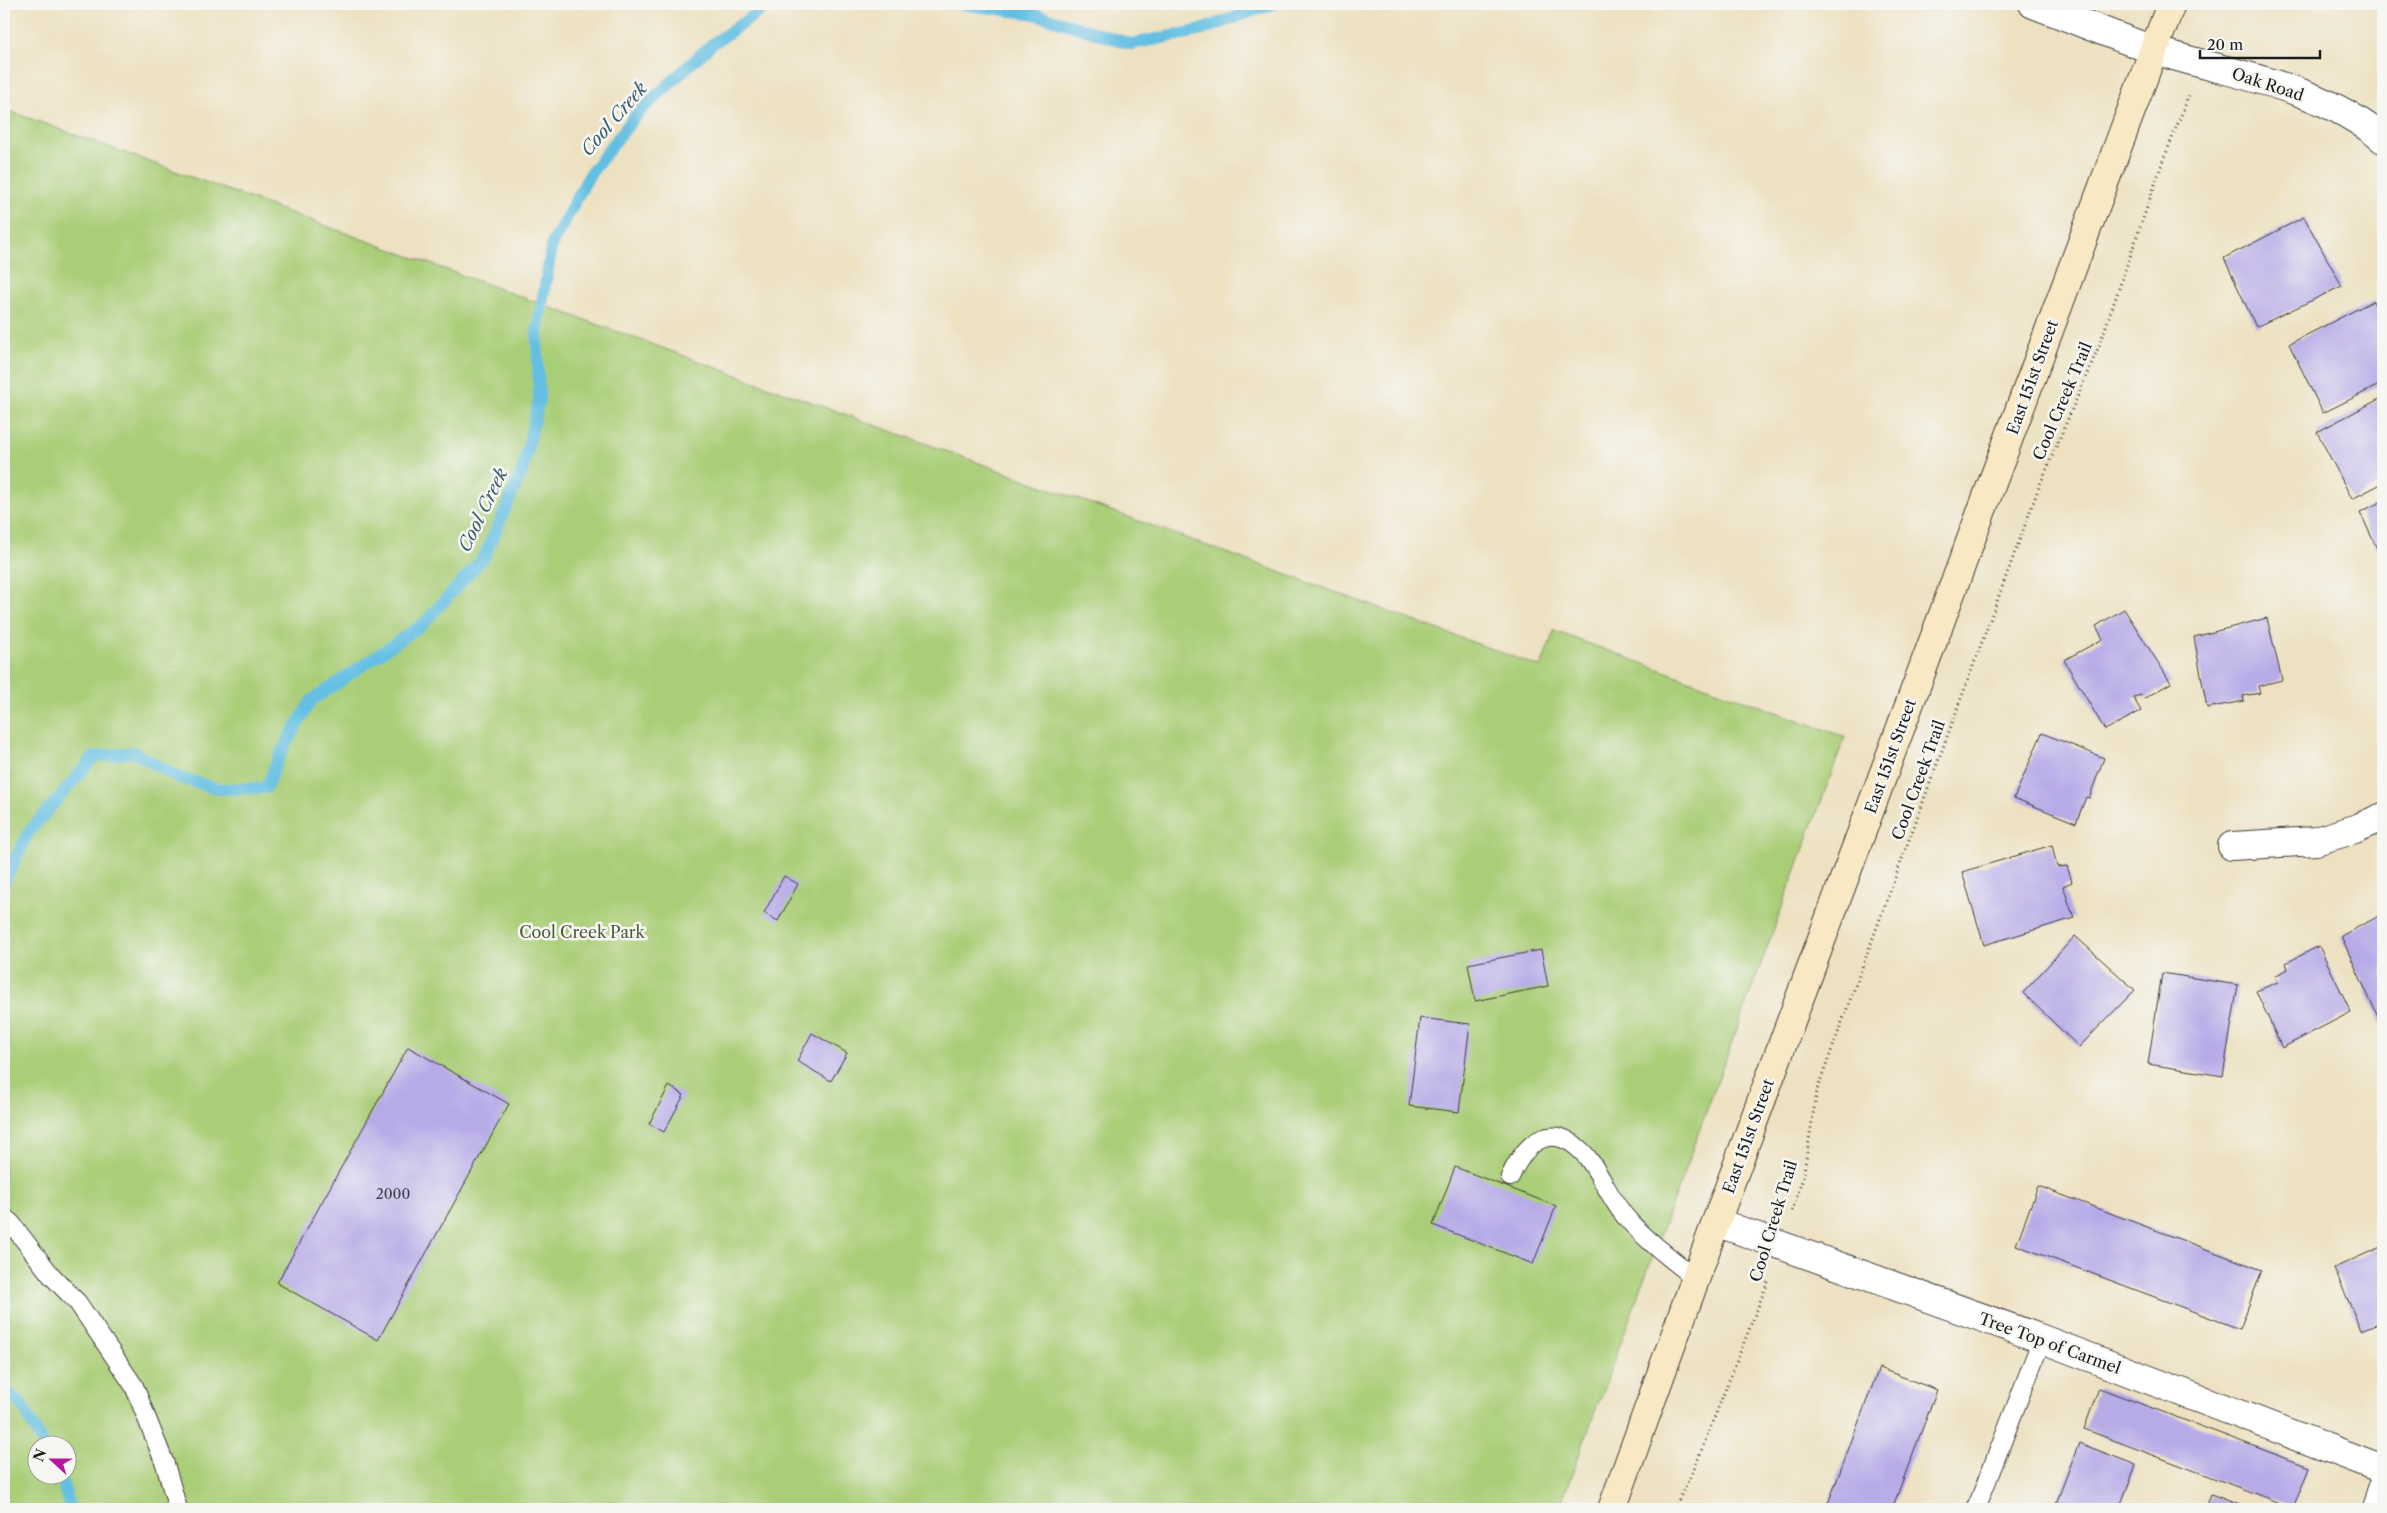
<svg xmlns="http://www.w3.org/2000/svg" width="2387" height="1513" font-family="'Libre Caslon Text',serif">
  <rect width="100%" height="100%" fill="#f6f6f2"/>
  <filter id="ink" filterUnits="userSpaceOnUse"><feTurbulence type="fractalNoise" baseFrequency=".02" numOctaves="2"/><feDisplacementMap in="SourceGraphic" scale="10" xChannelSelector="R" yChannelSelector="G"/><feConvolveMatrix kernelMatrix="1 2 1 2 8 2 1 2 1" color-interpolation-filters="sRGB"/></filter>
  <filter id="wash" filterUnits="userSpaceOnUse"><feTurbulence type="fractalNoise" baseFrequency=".0096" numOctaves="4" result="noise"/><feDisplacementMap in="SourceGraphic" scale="20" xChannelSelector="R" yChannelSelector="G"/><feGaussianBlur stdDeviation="1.12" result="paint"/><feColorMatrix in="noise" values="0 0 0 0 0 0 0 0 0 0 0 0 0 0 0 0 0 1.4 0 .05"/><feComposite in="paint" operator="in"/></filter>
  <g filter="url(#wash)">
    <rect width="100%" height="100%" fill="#ede1c1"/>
    <!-- green -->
    <path fill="#aace78" stroke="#63754a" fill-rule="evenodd" d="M4,109L1541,667L1554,631L1845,737L1559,1509H4ZM38,1446H68V1476H38Z"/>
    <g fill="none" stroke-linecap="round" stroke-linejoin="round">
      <!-- stream -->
      <g stroke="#64bfe2" stroke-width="12">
        <polyline points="961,4 1035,14 1131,44 1198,31 1272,4"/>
        <polyline points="4,883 28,833 94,757 134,752 177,777 219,789 266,788 281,752 311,701 423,624 484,557 522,472 539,400 537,333 552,244 590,174 636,115 711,45 770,4"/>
        <polyline points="4,1389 22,1405 44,1446"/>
        <polyline points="61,1476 70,1509"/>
      </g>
    </g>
    <g id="blocks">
      <!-- building -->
      <g fill="#b7abe7">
        <polygon points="2304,217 2342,286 2256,327 2224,258"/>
        <polygon points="2373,301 2383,321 2383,383 2323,413 2289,344"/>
        <polygon points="2383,397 2383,483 2352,499 2317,432"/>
        <polygon points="2383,501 2383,549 2378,551 2360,512"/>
        <polygon points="2124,609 2171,683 2145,698 2142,695 2133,697 2141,711 2105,730 2064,660 2103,639 2096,626"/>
        <polygon points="2267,618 2282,680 2258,686 2260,693 2243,696 2244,701 2207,708 2194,637"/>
        <polygon points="2042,733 2104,758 2089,798 2086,797 2076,823 2014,798"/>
        <polygon points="2052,845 2057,867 2067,866 2072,882 2063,886 2074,918 1984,945 1962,872"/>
        <polygon points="784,876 798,884 778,921 764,913"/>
        <polygon points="2383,914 2383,1028 2341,936"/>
        <polygon points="2075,936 2135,990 2079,1047 2023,993"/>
        <polygon points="2319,946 2351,1012 2282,1048 2256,991 2278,982 2275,976 2288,969 2286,963"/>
        <polygon points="1541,950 1548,986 1475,1001 1468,964"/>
        <polygon points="2162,973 2238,985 2223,1076 2148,1064"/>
        <polygon points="1420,1018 1470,1024 1459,1112 1409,1106"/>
        <polygon points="812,1033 847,1053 831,1081 797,1061"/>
        <polygon points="408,1047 509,1104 378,1340 277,1283"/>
        <polygon points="669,1086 684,1095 664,1132 649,1124"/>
        <polygon points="1455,1167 1556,1206 1533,1264 1433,1225"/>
        <polygon points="2038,1186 2262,1270 2240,1329 2016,1245"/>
        <polygon points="2383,1246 2383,1321 2361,1330 2334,1268"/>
        <polygon points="1879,1368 1937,1390 1892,1509 1826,1509"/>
        <polygon points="2099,1388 2309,1467 2293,1508 2084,1429"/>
        <polygon points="2079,1443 2136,1465 2119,1509 2054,1509"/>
        <polygon points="2211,1494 2250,1509 2205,1509"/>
      </g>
    </g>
  </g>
  <g filter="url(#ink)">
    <use href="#blocks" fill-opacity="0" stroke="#3b3a35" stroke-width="1"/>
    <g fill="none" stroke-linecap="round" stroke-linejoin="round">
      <defs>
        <g id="lane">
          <path d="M1510,1177C1527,1139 1554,1119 1587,1157C1601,1175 1610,1198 1624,1215C1644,1239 1672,1259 1696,1279"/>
          <polyline points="4,1217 11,1223 50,1274 78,1303 134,1386 165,1464 178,1509"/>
          <polyline points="1976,1509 2042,1339"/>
        </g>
        <g id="street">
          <path d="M2033,4C2073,19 2113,36 2154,50C2232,75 2319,85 2383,139"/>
          <polyline points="2232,846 2316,841 2355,829 2383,817"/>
          <polyline points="1716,1222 2042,1339 2383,1469"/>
          <polyline points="2376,1509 2383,1488"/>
        </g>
        <polyline id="secondary" points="1612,1509 1716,1222 2171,4"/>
      </defs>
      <!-- lane casing -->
      <use href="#lane" stroke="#3b3a35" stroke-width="20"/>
      <!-- street casing -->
      <use href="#street" stroke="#3b3a35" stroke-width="30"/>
      <!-- secondary casing -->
      <use href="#secondary" stroke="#3b3a35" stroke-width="30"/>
      <!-- path -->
      <g stroke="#3b3a35" stroke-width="3" stroke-dasharray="1 4" stroke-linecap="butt">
        <polyline points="1792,1211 1803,1178 1817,1090 2039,487 2099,346 2163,161 2189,95"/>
        <polyline points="1674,1509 1694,1469 1769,1279"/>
      </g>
      <!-- lane -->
      <use href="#lane" stroke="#fff" stroke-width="18"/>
      <!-- street -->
      <use href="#street" stroke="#fff" stroke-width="28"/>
      <!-- secondary -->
      <use href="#secondary" stroke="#f8e8c3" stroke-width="28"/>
    </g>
  </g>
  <g text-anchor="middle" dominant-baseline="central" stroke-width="5" stroke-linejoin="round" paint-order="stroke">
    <!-- number labels -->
    <g font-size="14" fill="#43404f">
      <text x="393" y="1194">2000</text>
    </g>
    <!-- street labels -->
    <g font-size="16" fill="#1c1c1c" stroke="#f6f6f2">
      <text transform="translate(2268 84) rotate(18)">Oak Road</text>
      <text transform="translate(2032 377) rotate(-70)">East 151st Street</text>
      <text transform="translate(2062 401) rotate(-67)">Cool Creek Trail</text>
      <text transform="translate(1890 756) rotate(-70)">East 151st Street</text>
      <text transform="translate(1918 780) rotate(-70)">Cool Creek Trail</text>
      <text transform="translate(1748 1136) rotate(-70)">East 151st Street</text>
      <text transform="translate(1773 1221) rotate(-73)">Cool Creek Trail</text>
      <text transform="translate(2050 1343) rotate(20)">Tree Top of Carmel</text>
    </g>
    <!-- park labels -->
    <g font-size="16" fill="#4e5a3c" stroke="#f6f6f2">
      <text x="582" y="932">Cool Creek Park</text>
    </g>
    <!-- water labels -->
    <g font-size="18" font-style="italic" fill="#395d6b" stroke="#f6f6f2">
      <text transform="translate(614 119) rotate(-49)">Cool Creek</text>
      <text transform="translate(483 510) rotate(-64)">Cool Creek</text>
    </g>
  </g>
  <!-- margin -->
  <rect width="2387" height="1513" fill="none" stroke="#f6f6f2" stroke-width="20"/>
  <!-- north arrow -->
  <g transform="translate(52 1460) rotate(291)"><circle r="24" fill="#f6f6f2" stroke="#9f9f9c"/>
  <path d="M0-4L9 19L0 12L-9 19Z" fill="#b5179e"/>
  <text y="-8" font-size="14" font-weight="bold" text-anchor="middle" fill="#1c1c1c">N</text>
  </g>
  <!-- scale -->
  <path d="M2200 50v8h120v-8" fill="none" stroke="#1c1c1c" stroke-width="2.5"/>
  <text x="2207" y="50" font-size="15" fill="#1c1c1c" stroke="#f6f6f2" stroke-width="4" paint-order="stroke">20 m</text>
</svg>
